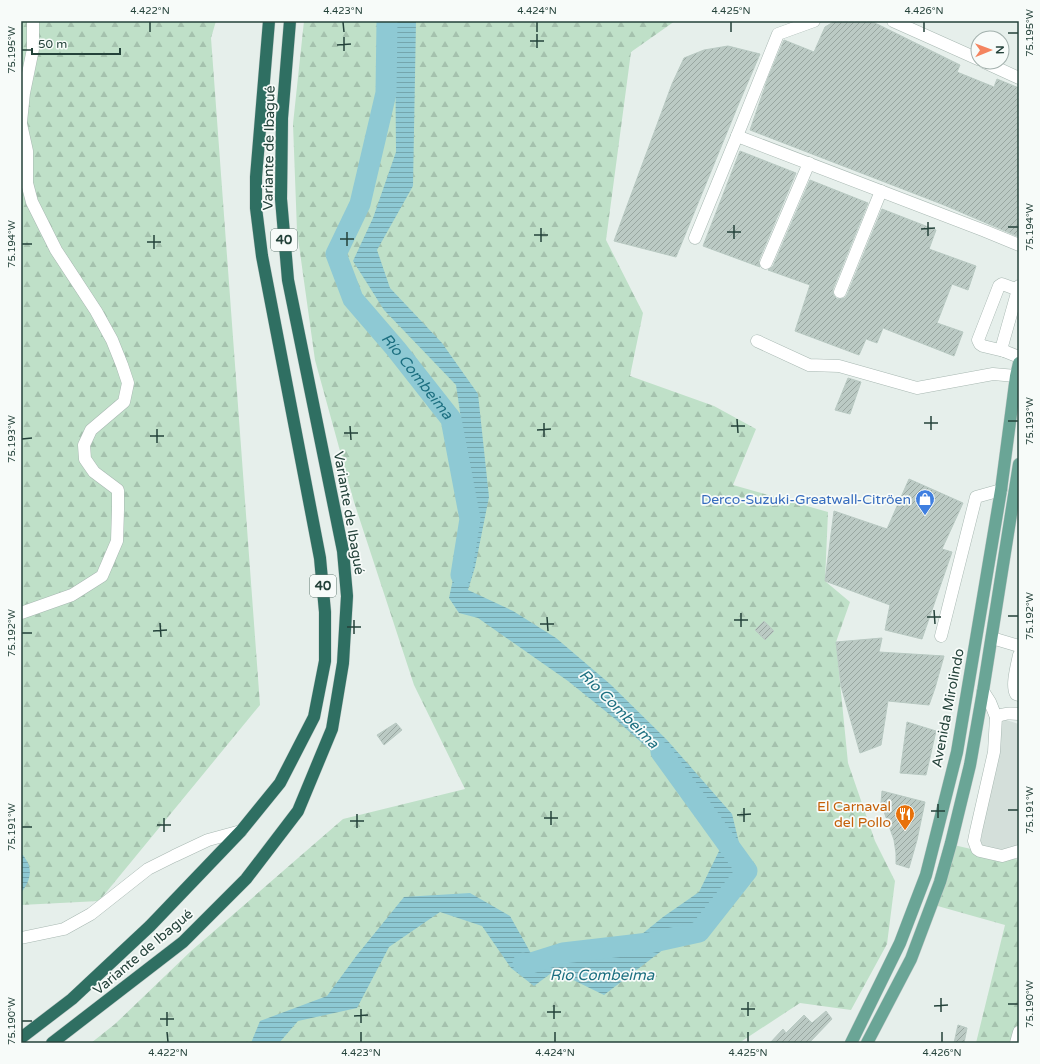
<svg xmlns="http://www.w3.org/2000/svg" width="1040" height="1064" font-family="'Varela Round',sans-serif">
  <defs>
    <pattern id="forest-firs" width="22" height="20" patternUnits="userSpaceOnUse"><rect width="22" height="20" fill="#bfe0c8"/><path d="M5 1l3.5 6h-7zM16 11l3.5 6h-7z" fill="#a4c1ad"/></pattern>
    <pattern id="water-rules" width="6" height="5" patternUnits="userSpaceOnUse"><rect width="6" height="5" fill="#8ec9d4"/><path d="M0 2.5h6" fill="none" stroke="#74a5ad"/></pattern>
    <pattern id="building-hatch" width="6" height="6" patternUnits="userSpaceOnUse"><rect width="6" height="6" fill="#bbcac4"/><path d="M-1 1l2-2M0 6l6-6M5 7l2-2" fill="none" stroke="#98a6a0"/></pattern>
  </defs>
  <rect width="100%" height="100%" fill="#e6efeb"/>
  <!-- built -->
  <polygon fill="#d4dfda" points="1003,719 1019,724 1019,857 979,849"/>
  <!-- forest -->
  <g fill="url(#forest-firs)">
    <polygon points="21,21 216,21 211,38 260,705 99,901 21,905"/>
    <polygon points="304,21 675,21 631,52 606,240 643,313 630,376 714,406 756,429 733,485 828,512 825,581 850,602 836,642 848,763 875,841 895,881 887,944 851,1010 800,1003 739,1043 91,1043 115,1024 190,952 343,819 465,789 414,685 354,502 315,360 297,231 293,124"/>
    <polygon points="945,843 1019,860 1019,1043 976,1043 1005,925 927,903"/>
  </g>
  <!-- water -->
  <g fill="url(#water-rules)">
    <polygon points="395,21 416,21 413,186 377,250 390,288 442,343 478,394 489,497 475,567 468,590 513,611 556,638 610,684 667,740 732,814 743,859 723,916 664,949 604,995 569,978 554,971 534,986 511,968 482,926 440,912 389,947 357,1008 298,1021 279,1043 251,1043 260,1021 327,996 357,955 404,897 470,893 510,916 533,957 615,956 663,917 699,892 721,847 697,792 614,718 568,681 478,618 459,613 449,598 455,570 471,533 452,476 464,439 456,385 384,310 353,261 373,218 396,152"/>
    <path d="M21,855H23C25,858 28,862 29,866C32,876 27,885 21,893Z"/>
  </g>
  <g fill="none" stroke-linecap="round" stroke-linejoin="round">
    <!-- river -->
    <g stroke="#8ec9d4" stroke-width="21">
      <path id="s1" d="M387,21L386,93L360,204L336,254L353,299L396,349L451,419L470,519L461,575"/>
      <polyline points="523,963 525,965 563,953 649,943 699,932 747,871 661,752"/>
    </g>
  </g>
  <!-- building -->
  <g fill="url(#building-hatch)" stroke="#b8c9c2">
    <polygon points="835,21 871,21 960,65 957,72 994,87 997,79 1019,88 1019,237 944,205 750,130 768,78 784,40 814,52 825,27"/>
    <polygon points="728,46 760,54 739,103 676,257 614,241 672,84 684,58 704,50"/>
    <polygon points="740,151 796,173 759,260 759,263 760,267 703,246"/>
    <polygon points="810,180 868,203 833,289 833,293 834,296 837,299 841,299 845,298 847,295 882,209 936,230 929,249 976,266 968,290 952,284 937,323 963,332 954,356 883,328 877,343 866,339 859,355 795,331 810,285 768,270 773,266"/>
    <polygon points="848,378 861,382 850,414 835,410"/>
    <polygon points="909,479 963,503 942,549 952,552 922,639 885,630 890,605 825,581 834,511 887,529"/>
    <polygon points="764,621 774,631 765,640 755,630"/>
    <polygon points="882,638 879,652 944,656 935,688 929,705 888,701 881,745 860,753 841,686 836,642"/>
    <polygon points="907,722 936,731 926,775 900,773"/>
    <polygon points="396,723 402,730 384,745 377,735"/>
    <polygon points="882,791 925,802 917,840 909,868 896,864 896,853 894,840 881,803"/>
    <polygon points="826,1011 832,1019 809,1043 770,1043 783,1029 786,1033 804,1015 812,1023"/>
    <polygon points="958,1025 967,1028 964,1043 954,1043"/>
  </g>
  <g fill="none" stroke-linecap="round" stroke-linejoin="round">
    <defs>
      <g id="minor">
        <polyline points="893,21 978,59"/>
        <polyline points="984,62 1019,78"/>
        <polyline points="21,122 24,93 33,49 33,21"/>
        <polyline points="21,124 27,151 27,183 32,202 56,250 96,311 112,340 122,365 128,383 124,402 91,430 84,445 85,459 94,472 118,490 118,510 117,541 102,576 72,595 21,613"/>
        <polyline points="737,136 778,34 814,21"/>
        <polyline points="695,238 737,136 985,231 1019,245"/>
        <polyline points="766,263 809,163"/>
        <polyline points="1019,286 1002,346 1004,351 1019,357"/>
        <polyline points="840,292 881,191"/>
        <polyline points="757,341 809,365 839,366 917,388 993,374 1016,376"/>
        <polyline points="1004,351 983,346 980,344 978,340 999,286 1002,284 1018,290"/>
        <polyline points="941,636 976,497 1001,490"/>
        <polyline points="992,638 1019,646"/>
        <path d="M1019,655C1017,665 1011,686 1016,694L1019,695"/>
        <polyline points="983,691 990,702 996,717 994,752 976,831 974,841 977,849 980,851 1002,856 1019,851"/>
        <path d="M996,717C1004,713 1010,713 1019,714"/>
        <polyline points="21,938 64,929 91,914 148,869 174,856 208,840 241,831"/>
        <polyline points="1016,1043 1019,1032"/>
      </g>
      <g id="major">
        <polyline points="851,1043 900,943 926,875 957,752 1001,490 1016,376 1019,363"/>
        <polyline points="867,1043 911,959 940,882 951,843 970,765 983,691 1019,464"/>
      </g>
      <g id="highway">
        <polyline points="21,1038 72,999 150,926 241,831 280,783 314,717 325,661 325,612 320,558 262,256 256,208 256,177 269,21"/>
        <polyline points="52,1043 183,942 246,879 298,811 332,729 343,663 347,596 343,551 288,280 281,199 282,118 290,21"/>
      </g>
    </defs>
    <!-- minor casing -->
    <use href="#minor" stroke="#a8b8b2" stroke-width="13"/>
    <!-- major casing -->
    <use href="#major" stroke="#c2cac8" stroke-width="13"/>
    <!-- highway casing -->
    <use href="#highway" stroke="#c2cac8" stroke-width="13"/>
    <!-- minor -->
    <use href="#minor" stroke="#fff" stroke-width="12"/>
    <!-- major -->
    <use href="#major" stroke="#6aa596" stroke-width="12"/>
    <!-- highway -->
    <use href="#highway" stroke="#2f6f62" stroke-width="12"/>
  </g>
  <!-- ticks -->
  <path fill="none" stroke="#24423a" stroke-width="1.5" d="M150,22V32M343,22L344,32M537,22V32M731,22V32M924,22V32M1008,33H1018M537,34V48M344,37V51M530,41H544M337,45L351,44M22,50H32M928,222V236M734,225V239M1008,227H1018M541,228V242M921,229L935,228M347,232V246M727,232H741M154,235V249M534,235H548M340,239H354M147,242H161M22,244H32M931,416V430M737,419L738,433M1008,421H1018M544,423V437M924,423H938M350,426L351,440M731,426H745M157,429V443M537,430L551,429M344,433H358M150,436H164M22,439L32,438M934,610L935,624M741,613V627M1008,616H1018M547,617L548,631M927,617H941M354,620V634M734,620H748M160,623L161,637M540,624H554M347,627H361M153,631L167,630M22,633H32M938,804V818M744,808V822M1008,810H1018M551,811V825M931,811H945M357,814V828M737,815L751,814M164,818V832M544,818H558M350,821H364M157,825H171M22,827H32M941,998V1012M748,1002V1016M1008,1004H1018M554,1005V1019M934,1006L948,1005M361,1009V1023M741,1009H755M167,1012V1026M547,1012H561M354,1016L368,1015M160,1019H174M22,1021H32M167,1032L168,1042M361,1032V1042M555,1032V1042M748,1032V1042M942,1032V1042"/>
  <!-- icons -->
  <defs>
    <symbol id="shop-pin" viewBox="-11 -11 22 30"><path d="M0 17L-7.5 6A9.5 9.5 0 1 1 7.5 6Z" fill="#3f7fe0" stroke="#f7fbf9"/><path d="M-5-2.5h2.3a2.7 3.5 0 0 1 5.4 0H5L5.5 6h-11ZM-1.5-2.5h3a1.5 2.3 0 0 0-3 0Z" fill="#fff"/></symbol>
    <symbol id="restaurant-pin" viewBox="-11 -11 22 30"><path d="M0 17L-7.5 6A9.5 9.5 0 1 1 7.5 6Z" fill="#e8710a" stroke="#f7fbf9"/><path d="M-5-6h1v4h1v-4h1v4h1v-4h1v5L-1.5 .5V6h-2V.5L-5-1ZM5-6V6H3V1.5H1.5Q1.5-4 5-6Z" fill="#fff"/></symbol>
  </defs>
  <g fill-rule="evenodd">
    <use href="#shop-pin" x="914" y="488" width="22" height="30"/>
    <use href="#restaurant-pin" x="894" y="803" width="22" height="30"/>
  </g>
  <g text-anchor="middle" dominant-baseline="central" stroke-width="3.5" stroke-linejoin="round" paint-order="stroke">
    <!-- shield labels -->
    <g fill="#f7fbf9" stroke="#637a73" stroke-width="1">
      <rect x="271" y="229" width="26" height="22" rx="3"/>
      <rect x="310" y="575" width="26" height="22" rx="3"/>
    </g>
    <g font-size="13" font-weight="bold" fill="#24423a">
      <text x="284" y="240">40</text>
      <text x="323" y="586">40</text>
    </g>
    <!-- street labels -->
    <g font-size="14" fill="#24423a" stroke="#f7fbf9">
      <text transform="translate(269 148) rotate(-89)">Variante de Ibagué</text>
      <text transform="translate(349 513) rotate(80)">Variante de Ibagué</text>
      <text transform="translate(948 708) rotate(-79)">Avenida Mirolindo</text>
      <text transform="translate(143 952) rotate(-40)">Variante de Ibagué</text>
    </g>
    <!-- shop labels -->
    <g font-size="14" fill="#366cbe" stroke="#f7fbf9" text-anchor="end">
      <text x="911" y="499">Derco-Suzuki-Greatwall-Citröen</text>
    </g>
    <!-- food labels -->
    <g font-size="14" fill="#c56008" stroke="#f7fbf9" text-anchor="end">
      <text x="891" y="806">El Carnaval<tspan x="891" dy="16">del Pollo</tspan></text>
    </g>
    <!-- water labels -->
    <g font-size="15" font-style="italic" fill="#1c6f80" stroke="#f7fbf9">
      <text stroke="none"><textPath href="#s1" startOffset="390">Río Combeima</textPath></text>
      <text transform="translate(619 709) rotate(45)">Río Combeima</text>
      <text x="602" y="975">Rio Combeima</text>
    </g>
  </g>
  <!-- border -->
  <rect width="1040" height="1064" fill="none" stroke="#f7fbf9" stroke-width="44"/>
  <!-- north arrow -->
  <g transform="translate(990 50) rotate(89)"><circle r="19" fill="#f7fbf9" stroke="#a3b1ad"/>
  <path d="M0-3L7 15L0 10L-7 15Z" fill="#f4845f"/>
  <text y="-6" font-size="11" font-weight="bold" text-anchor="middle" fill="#24423a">N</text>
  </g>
  <!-- scale -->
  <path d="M32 48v6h88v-6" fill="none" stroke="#24423a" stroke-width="2"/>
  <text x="38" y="48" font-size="12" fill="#24423a" stroke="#f7fbf9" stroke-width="3" paint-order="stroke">50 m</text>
  <rect x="22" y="22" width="996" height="1020" fill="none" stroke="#24423a" stroke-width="1.5"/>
  <g font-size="10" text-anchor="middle" fill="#24423a">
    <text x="150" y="14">4.422°N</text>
    <text x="343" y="14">4.423°N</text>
    <text x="537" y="14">4.424°N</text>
    <text x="731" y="14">4.425°N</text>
    <text x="924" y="14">4.426°N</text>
    <text transform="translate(1029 33) rotate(-90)" y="4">75.195°W</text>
    <text transform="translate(11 50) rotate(-90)" y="4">75.195°W</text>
    <text transform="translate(1029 227) rotate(-90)" y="4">75.194°W</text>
    <text transform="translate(11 244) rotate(-90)" y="4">75.194°W</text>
    <text transform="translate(1029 421) rotate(-90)" y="4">75.193°W</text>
    <text transform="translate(11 439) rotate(-90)" y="4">75.193°W</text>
    <text transform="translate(1029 616) rotate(-90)" y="4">75.192°W</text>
    <text transform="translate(11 633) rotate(-90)" y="4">75.192°W</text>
    <text transform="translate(1029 810) rotate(-90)" y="4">75.191°W</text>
    <text transform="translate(11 827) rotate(-90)" y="4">75.191°W</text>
    <text transform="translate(1029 1004) rotate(-90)" y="4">75.190°W</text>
    <text transform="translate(11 1021) rotate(-90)" y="4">75.190°W</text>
    <text x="168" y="1056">4.422°N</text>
    <text x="361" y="1056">4.423°N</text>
    <text x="555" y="1056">4.424°N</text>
    <text x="748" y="1056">4.425°N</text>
    <text x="942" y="1056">4.426°N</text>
  </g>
</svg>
